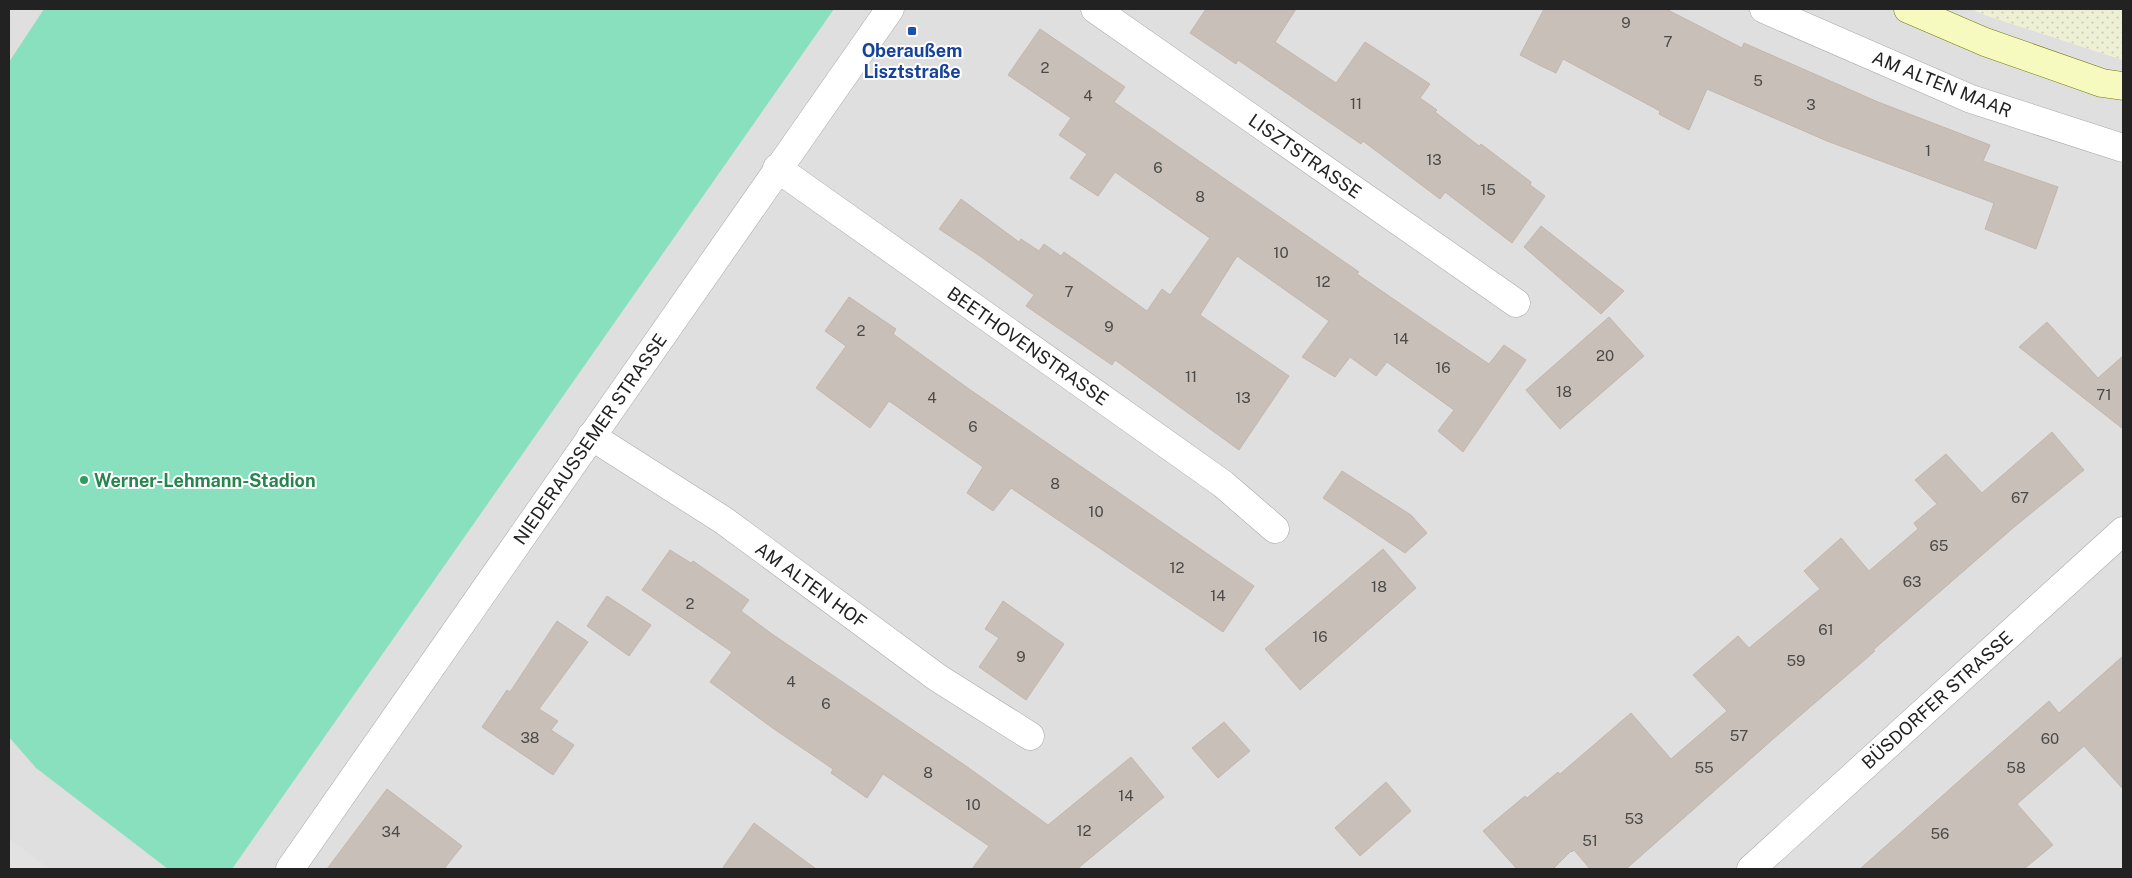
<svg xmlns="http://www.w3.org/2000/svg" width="2132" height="878" font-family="'Public Sans',sans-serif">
  <defs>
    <pattern id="farmland-dots" width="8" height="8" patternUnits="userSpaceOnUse" patternTransform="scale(1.25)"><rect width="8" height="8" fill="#eef0d5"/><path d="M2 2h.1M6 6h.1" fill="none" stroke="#ccceb7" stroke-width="1.8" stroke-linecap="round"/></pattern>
  </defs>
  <rect width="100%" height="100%" fill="#f2efe9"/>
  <!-- residential -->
  <polygon fill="#e0dfdf" points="9,9 1972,9 1985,15 2123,60 2123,869 9,869"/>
  <!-- farmland -->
  <polygon fill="url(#farmland-dots)" points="1972,9 2123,9 2123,60 1985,15"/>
  <!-- pitch -->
  <polygon fill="#88e0be" points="44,9 834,9 232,869 168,869 36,768 9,737 9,62"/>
  <!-- parking -->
  <polygon fill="#e2e2e2" points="9,839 50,869 9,869"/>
  <!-- building -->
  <g fill="#c7bfb8" stroke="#c4b6ab">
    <polygon points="1206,9 1296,9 1275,42 1336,83 1365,42 1430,84 1420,98 1437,110 1435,112 1479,146 1481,144 1531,182 1530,185 1545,196 1512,243 1445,192 1440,199 1363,141 1361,144 1238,60 1236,64 1190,33"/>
    <polygon points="1544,9 1666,9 1742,48 1744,43 1878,102 1990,145 1983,161 2058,187 2036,249 1985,229 1994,203 1827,141 1707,89 1689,130 1659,114 1660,111 1563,59 1556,73 1541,66 1520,55"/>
    <polygon points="1040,29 1125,87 1114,102 1359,272 1357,274 1437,329 1489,364 1504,345 1526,360 1463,452 1438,431 1454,410 1387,362 1376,376 1350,357 1335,377 1302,357 1329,321 1237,256 1200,315 1289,376 1239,450 1115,360 1112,365 1026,306 1034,295 980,256 939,229 961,199 1019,242 1021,239 1039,251 1044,244 1061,256 1064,252 1147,311 1162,289 1170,295 1210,238 1115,172 1098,196 1070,178 1087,154 1059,135 1071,118 1008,75"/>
    <polygon points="1541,226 1624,291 1601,314 1524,247"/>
    <polygon points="849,297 896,329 893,334 969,389 1254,586 1223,632 1011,488 993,511 967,493 983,467 889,401 870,428 816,388 846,346 825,331"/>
    <polygon points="1609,317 1644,356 1560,429 1526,390"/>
    <polygon points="2047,322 2098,378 2123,356 2123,429 2019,347"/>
    <polygon points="2052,432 2084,470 2013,528 1873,650 1875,651 1772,740 1626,869 1590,869 1574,850 1572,852 1571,851 1553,869 1517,869 1483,831 1525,796 1527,798 1558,772 1560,774 1631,713 1671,759 1727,711 1693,675 1738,636 1749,648 1820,589 1804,571 1841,538 1869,571 1918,529 1914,523 1937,504 1915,480 1946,454 1982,493"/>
    <polygon points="1342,471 1411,515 1427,533 1405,553 1323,498"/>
    <polygon points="1383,549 1416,588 1300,690 1265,649"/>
    <polygon points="670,550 691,563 693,561 749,600 741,611 772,634 966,766 1048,825 1131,757 1164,797 1077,869 972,869 989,846 883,774 867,798 831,773 833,769 774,729 710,682 732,652 642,590"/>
    <polygon points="607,596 651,625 629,656 587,626"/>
    <polygon points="1003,601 1064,644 1026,700 979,667 999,638 985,629"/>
    <polygon points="557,621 588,642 539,709 558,721 551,730 574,745 553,775 482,727 507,690 510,692"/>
    <polygon points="2123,656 2123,789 2084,746 2017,804 2053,845 2024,869 1860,869 2049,701 2059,713"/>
    <polygon points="1224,722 1250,751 1218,778 1192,748"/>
    <polygon points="1386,782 1411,811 1360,856 1335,828"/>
    <polygon points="387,789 462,846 444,869 327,869"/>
    <polygon points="754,823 816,869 722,869"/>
  </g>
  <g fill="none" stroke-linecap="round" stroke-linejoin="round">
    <defs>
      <g id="minor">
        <polyline points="1095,9 1516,303"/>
        <polyline points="1764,9 1971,99 2123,148"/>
        <polyline points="777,168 1223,484 1275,529"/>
        <polyline points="591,436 723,520 938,678 1030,736"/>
        <polyline points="1751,869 2123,531"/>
      </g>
      <polyline id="tertiary" points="290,869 890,9"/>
      <polyline id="secondary" points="1908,9 1985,42 2102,83 2123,86"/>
    </defs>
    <!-- minor casing -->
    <use href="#minor" stroke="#a9a9a9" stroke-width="29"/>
    <!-- tertiary casing -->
    <use href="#tertiary" stroke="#a9a9a9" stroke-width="29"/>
    <!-- secondary casing -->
    <use href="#secondary" stroke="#707d05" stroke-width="29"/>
    <!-- minor -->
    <use href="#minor" stroke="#fff" stroke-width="28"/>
    <!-- tertiary -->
    <use href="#tertiary" stroke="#fff" stroke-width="28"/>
    <!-- secondary -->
    <use href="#secondary" stroke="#f7fabf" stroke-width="28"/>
  </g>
  <!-- markers -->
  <rect fill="#1a4fb4" stroke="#fff" stroke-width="2" x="907" y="26" width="10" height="10" rx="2.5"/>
  <circle fill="#2e9e5b" stroke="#fff" stroke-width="2" cx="84" cy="480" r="5"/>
  <g text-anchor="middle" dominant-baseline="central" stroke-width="4" stroke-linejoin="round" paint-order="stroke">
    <!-- number labels -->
    <g font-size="15" fill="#4b4948">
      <text x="1626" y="22">9</text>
      <text x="1668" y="41">7</text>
      <text x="1045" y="67">2</text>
      <text x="1758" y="80">5</text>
      <text x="1088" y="95">4</text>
      <text x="1356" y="103">11</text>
      <text x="1811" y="104">3</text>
      <text x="1928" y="150">1</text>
      <text x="1434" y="159">13</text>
      <text x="1158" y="167">6</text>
      <text x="1488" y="189">15</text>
      <text x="1200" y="196">8</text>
      <text x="1281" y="252">10</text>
      <text x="1323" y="281">12</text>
      <text x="1069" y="291">7</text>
      <text x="1109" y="326">9</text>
      <text x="861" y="330">2</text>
      <text x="1401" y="338">14</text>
      <text x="1605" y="355">20</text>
      <text x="1443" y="367">16</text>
      <text x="1191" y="376">11</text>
      <text x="1564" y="391">18</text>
      <text x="2104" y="394">71</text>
      <text x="932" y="397">4</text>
      <text x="1243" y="397">13</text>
      <text x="973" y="426">6</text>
      <text x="1055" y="483">8</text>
      <text x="2020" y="497">67</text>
      <text x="1096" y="511">10</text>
      <text x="1939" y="545">65</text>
      <text x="1177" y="567">12</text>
      <text x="1912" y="581">63</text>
      <text x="1379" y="586">18</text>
      <text x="1218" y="595">14</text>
      <text x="690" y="603">2</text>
      <text x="1826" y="629">61</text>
      <text x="1320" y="636">16</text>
      <text x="1021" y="656">9</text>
      <text x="1796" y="660">59</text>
      <text x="791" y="681">4</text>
      <text x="826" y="703">6</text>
      <text x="1739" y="735">57</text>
      <text x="530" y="737">38</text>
      <text x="2050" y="738">60</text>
      <text x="1704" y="767">55</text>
      <text x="2016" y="767">58</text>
      <text x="928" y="772">8</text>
      <text x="1126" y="795">14</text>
      <text x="973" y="804">10</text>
      <text x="1634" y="818">53</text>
      <text x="1084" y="830">12</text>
      <text x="391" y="831">34</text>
      <text x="1940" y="833">56</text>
      <text x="1590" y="840">51</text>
    </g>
    <!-- transit labels -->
    <g font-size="18" font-weight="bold" fill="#164399" stroke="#fff">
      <text x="912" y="50">Oberaußem<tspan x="912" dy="21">Lisztstraße</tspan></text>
    </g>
    <!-- street labels -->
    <g font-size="18" fill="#222" stroke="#fff">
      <text transform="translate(1942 84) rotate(22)">AM ALTEN MAAR</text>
      <text transform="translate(1305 156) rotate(35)">LISZTSTRASSE</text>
      <text transform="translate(1028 346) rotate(35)">BEETHOVENSTRASSE</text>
      <text transform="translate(590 439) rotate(-55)">NIEDERAUSSEMER STRASSE</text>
      <text transform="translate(811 585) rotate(36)">AM ALTEN HOF</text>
      <text transform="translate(1937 700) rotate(-42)">BÜSDORFER STRASSE</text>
    </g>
    <!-- leisure labels -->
    <g font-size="18" font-weight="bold" fill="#27864d" stroke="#fff" text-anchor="start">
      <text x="94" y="480">Werner-Lehmann-Stadion</text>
    </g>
  </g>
  <!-- border -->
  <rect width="2132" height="878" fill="none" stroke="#222222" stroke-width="20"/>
</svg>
